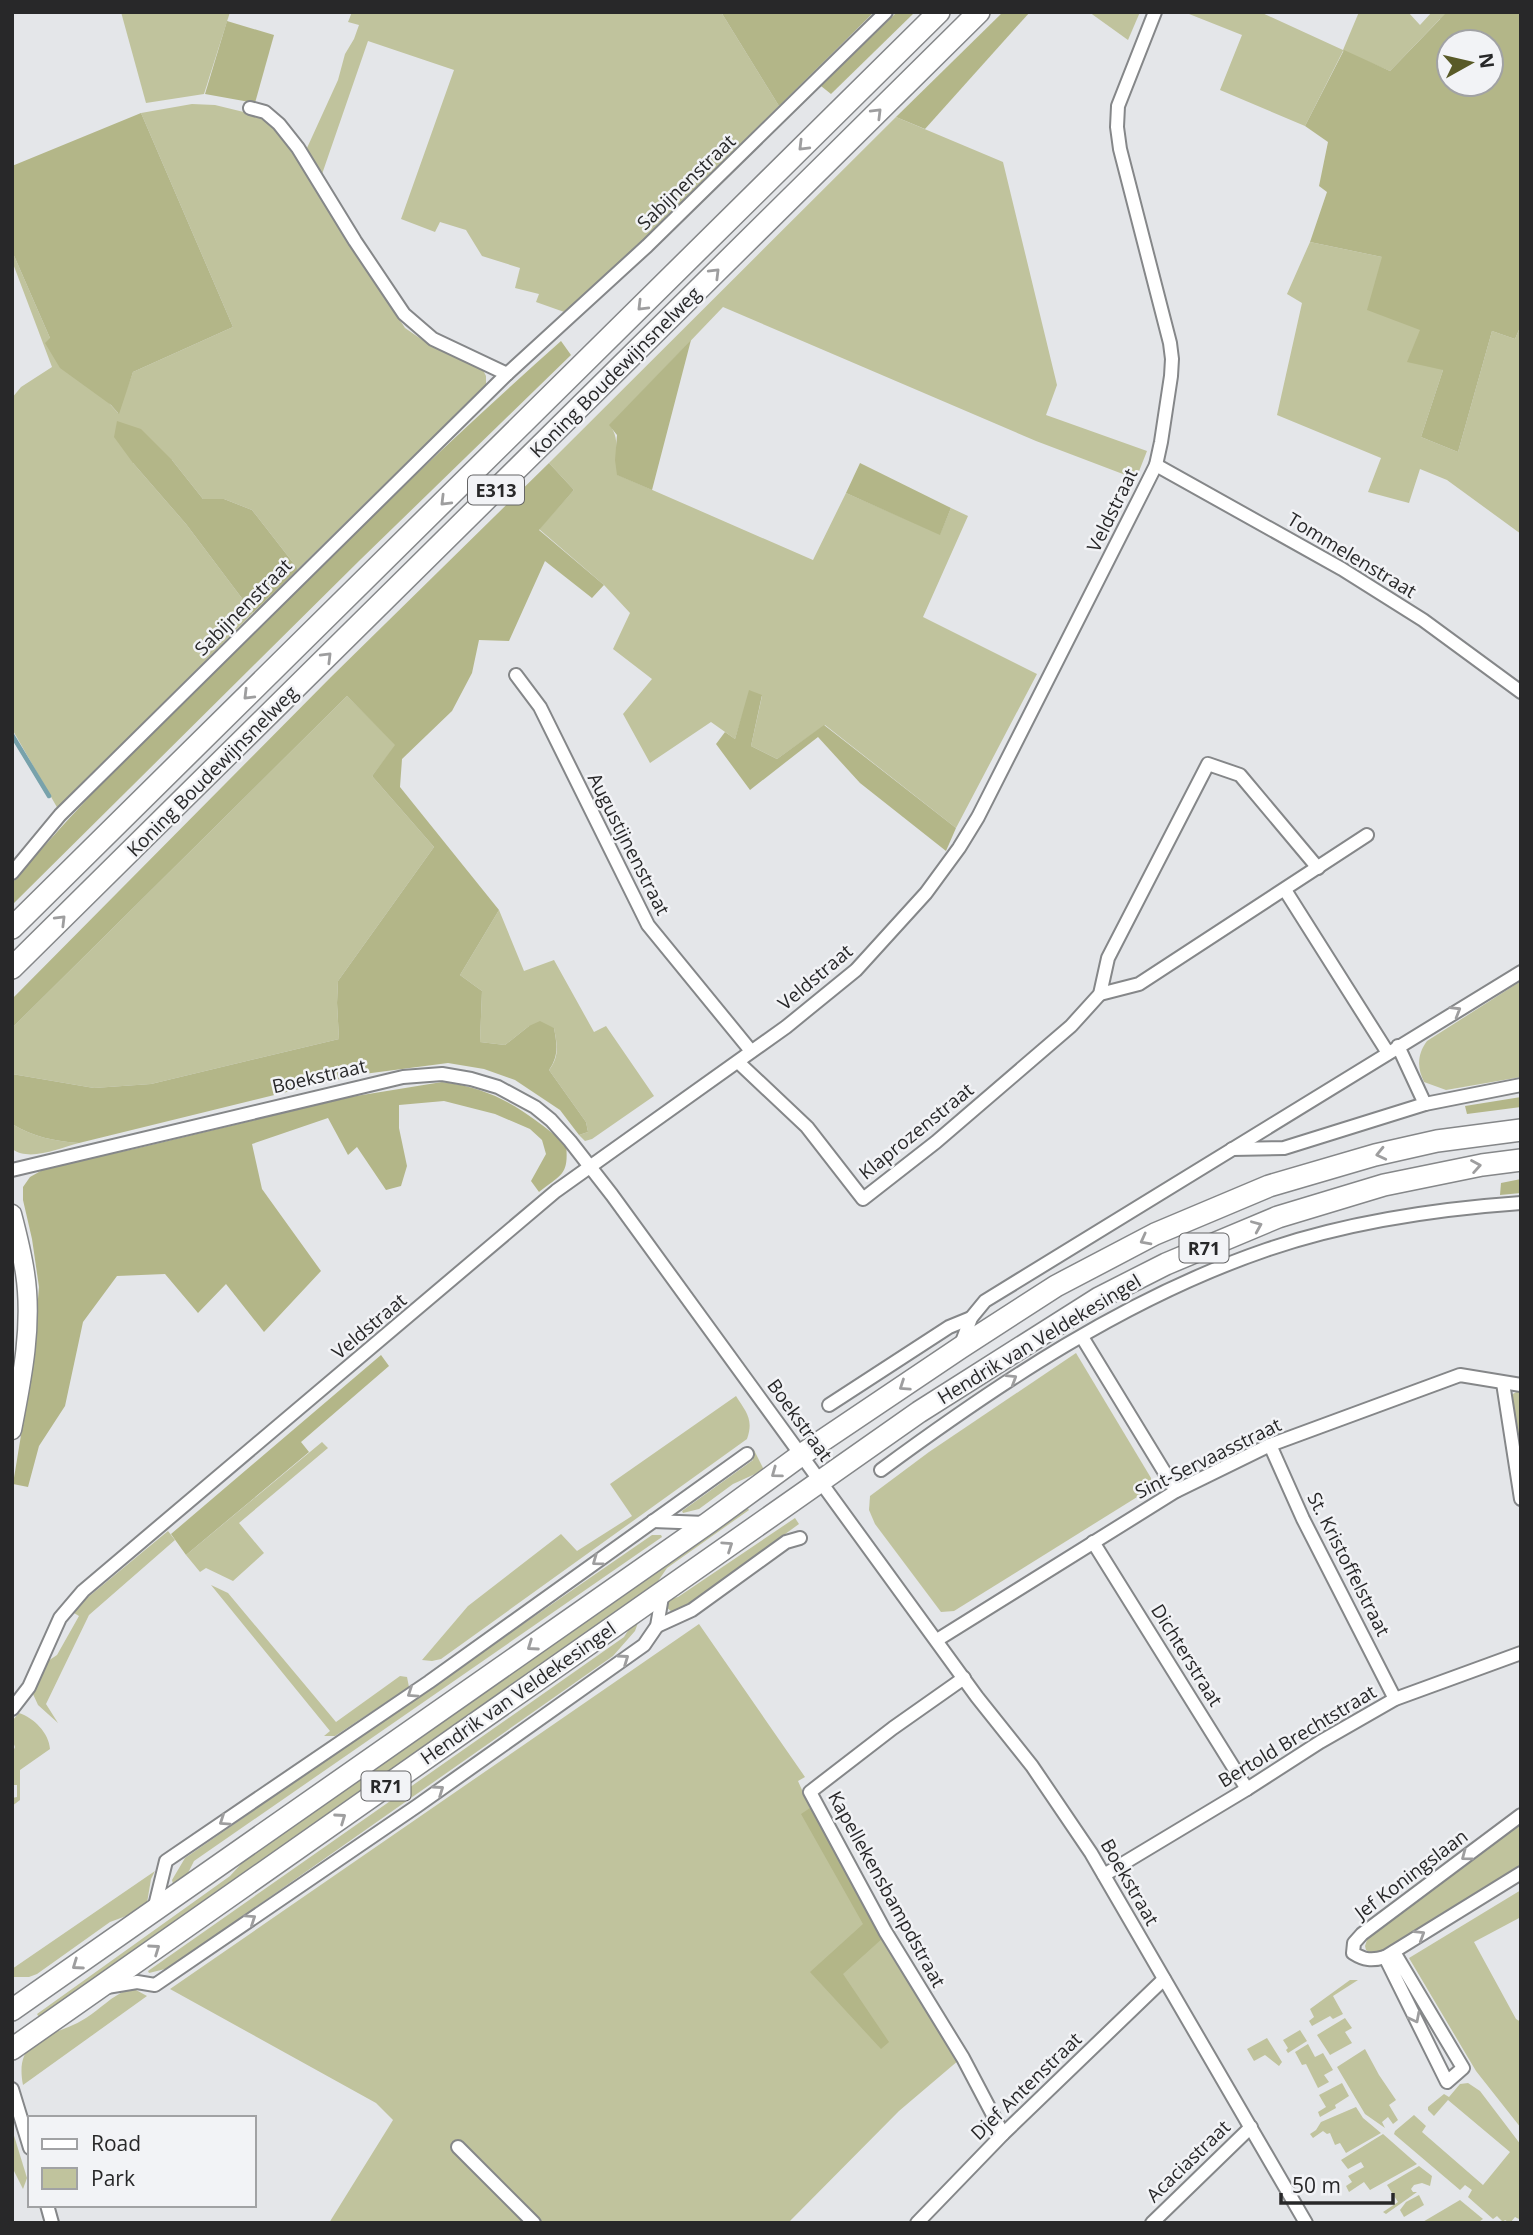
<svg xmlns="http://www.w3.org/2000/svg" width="1533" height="2235" font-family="'Open Sans',sans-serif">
  <rect width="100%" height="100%" fill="#e4e6e9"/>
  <!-- green -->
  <g fill="#c0c39d">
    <polygon points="121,12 230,12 204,94 146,103"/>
    <polygon points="352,12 721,12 779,106 578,305 567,313 536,302 539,294 515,288 520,268 482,256 466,230 440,222 435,232 401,219 454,70 368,41 321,177 307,148 338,80 345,54 354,39 359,25 348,22"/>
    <polygon points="1089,12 1140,12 1128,40"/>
    <polygon points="1184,12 1260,12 1343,50 1359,12 1408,12 1420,25 1432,12 1521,12 1491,42 1440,19 1390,71 1343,51 1305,126 1220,90 1242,35"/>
    <polygon points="192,104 215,105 260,116 269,123 293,147 354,249 405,328 424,341 482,368 486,376 486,385 298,569 252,510 224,499 203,499 172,460 133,463 186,524 253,613 58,809 12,729 12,398 21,387 52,367 12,261 12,251 50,338 118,413 133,372 233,327 141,113"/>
    <path d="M896,117L1003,162L1057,385L1046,415L1147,451L1136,479L1036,441L723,307L610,425C621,441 614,455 618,475L813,560L846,493L940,534L951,508L968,516L923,617L1037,674L956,828L825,725L777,759L751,746L762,696L750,691L735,739L711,722L650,763L623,714L652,679L613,649L630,613L604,585L539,529L574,490L549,463Z"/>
    <polygon points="1310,242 1382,257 1443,370 1421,437 1458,452 1492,331 1515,339 1521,325 1521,534 1447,480 1420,469 1409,503 1368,492 1381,458 1277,415 1302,303 1287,294"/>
    <polygon points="347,696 396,745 372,776 434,847 338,981 337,1003 339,1039 151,1084 94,1088 12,1074 12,1028"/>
    <path d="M499,910L524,971L554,960L594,1032L606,1026L654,1096L592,1139L585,1141L579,1135L588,1132L586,1122L549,1070C560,1056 557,1044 554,1028L529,1026L505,1045L480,1042L482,991L460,975Z"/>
    <path d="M1521,981V1077L1446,1090L1424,1082C1417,1067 1417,1055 1427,1041Z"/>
    <path d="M12,1124C34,1137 54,1141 79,1143C59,1148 30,1162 12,1149Z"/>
    <polygon points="1076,1353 1151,1478 1150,1489 954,1611 941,1612 875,1524 869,1510 870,1496 929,1452"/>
    <polygon points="1521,1389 1521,1454 1511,1399 1513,1394"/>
    <path d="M736,1396C746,1412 754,1419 747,1439L441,1659L432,1661L422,1660L468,1606L561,1534L577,1551L632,1516L610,1484Z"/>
    <polygon points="322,1442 328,1448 239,1523 264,1553 233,1581 206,1568 200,1572 186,1555"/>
    <polygon points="754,1450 764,1470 733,1484 699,1509 683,1513 682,1511 753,1460 748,1452"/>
    <polygon points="747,1507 749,1510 667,1568 656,1584 40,2019 37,2014 230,1876 253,1851"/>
    <polygon points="795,1518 799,1524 680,1610 672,1612 665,1606 670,1599 678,1597"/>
    <polygon points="168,1531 175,1540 89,1615 46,1704 58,1723 38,1705 33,1694 48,1661 57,1655 79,1616 74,1613 87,1598"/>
    <polygon points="652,1535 661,1535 662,1537 194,1861 187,1875 173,1884 172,1880 185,1858"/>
    <polygon points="211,1585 228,1593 336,1722 400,1676 407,1677 409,1687 335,1736 324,1736 330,1731"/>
    <polygon points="639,1620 635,1631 613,1656 169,1968 149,1973 148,1971 624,1637 632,1624"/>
    <polygon points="699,1624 805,1777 798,1781 810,1808 884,1937 959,2060 899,2111 788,2223 329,2223 393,2120 376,2103 170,1989"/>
    <path d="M19,1713C34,1718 49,1733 50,1749L20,1770V1800L12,1806V1798L17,1797V1785H12V1754L15,1747L12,1739V1721Z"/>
    <polygon points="1521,1823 1521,1867 1376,1956 1366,1950 1365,1946 1368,1937"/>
    <polygon points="155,1871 151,1879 147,1903 137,1912 110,1922 37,1974 29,1977 12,1977 12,1969"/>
    <polygon points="1521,1890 1521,1917 1474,1942 1516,2019 1521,2022 1521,2128 1476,2071 1409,1958"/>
    <polygon points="1350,1980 1358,1980 1333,1996 1343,2014 1333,2019 1330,2016 1312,2026 1309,2021 1314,2017 1310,2009"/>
    <path d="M127,1990H136L147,1996L23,2085C13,2034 55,2038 86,2018C100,2009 112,1996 127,1990Z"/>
    <polygon points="1345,2018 1352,2028 1345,2032 1352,2043 1330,2055 1317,2035"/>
    <polygon points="1300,2030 1307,2041 1288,2053 1286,2050 1288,2048 1283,2040"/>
    <polygon points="1267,2038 1282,2062 1279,2066 1265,2055 1254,2061 1247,2049"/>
    <polygon points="1308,2044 1315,2057 1323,2053 1333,2070 1324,2075 1329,2082 1318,2088 1306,2064 1302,2065 1295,2052"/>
    <polygon points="1365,2049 1379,2075 1396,2100 1389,2105 1398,2120 1393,2124 1388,2117 1382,2122 1385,2128 1365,2114 1337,2067"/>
    <polygon points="1342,2083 1349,2096 1335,2105 1336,2108 1320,2117 1318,2112 1326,2107 1319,2095"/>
    <polygon points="1468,2083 1480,2091 1521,2145 1521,2220 1515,2217 1510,2223 1505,2220 1503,2222 1497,2216 1493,2219 1468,2197 1472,2190 1465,2185 1460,2190 1394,2134 1395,2131 1414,2115 1426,2126 1422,2132 1483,2185 1510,2152 1448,2100 1434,2116 1428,2110 1428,2107 1444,2094 1449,2097 1460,2084"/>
    <polygon points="1356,2107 1363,2118 1381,2133 1346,2153 1340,2143 1335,2145 1330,2133 1327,2134 1323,2131 1313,2138 1310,2134 1316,2130 1321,2122"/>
    <polygon points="12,2129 27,2178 23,2189 12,2167"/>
    <polygon points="1383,2134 1417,2164 1370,2190 1364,2182 1349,2192 1346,2186 1352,2182 1348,2176 1364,2167 1361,2162 1348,2169 1341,2160"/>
    <polygon points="1419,2166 1432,2176 1430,2186 1422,2183 1414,2185 1411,2189 1413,2192 1417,2192 1386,2214 1383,2212 1398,2202 1387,2185"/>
    <polygon points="1419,2195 1424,2205 1404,2217 1400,2210 1406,2202"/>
    <polygon points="1460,2200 1483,2219 1477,2223 1421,2223"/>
  </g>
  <!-- forest -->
  <g fill="#b3b688" fill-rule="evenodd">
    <polygon points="721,12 874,12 779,106"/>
    <polygon points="897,12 915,12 831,94 821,86"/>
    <polygon points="1003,12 1030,12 925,129 896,117"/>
    <path d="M1447,12H1521V325L1515,339L1492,331L1458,452L1421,437L1443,370L1407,362L1420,330L1367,310L1382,257L1310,242L1327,192L1319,186L1328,142L1305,126L1344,50L1390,71ZM1449,42H1491V84H1449Z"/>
    <polygon points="227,21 274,35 255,103 205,94"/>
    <polygon points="141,113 233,327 133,372 119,414 111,405 60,368 45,343 50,338 12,251 12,166"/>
    <polygon points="691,340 652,490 617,475 615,460 617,435 609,425"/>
    <path d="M561,341L571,355L360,560L12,905V883C85,797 164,719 244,641C348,538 452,438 561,341Z"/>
    <polygon points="117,421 141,429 172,460 203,499 224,499 252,510 298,569 253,613 186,524 133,463 114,437"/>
    <path d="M549,463L574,490L539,530L604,585L592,598L545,561L509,641L479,640L472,673L452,711L402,759L400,787L499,910L460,975L482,991L480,1042L505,1045L529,1026L540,1021L554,1028C557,1044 559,1056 549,1070L586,1122L588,1132L579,1135L560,1110L515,1080L484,1069L448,1063L356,1075L79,1143C54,1141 34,1137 12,1124V1074L94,1088L151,1084L339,1039L337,1003L338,981L434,847L372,776L395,745L347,696L12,1028V999L331,677Z"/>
    <polygon points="860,463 951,508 940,535 846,493"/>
    <polygon points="749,690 762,695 751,746 777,759 824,725 956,828 946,851 860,783 818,737 750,790 716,744 725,732 735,739"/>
    <path d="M442,1082C497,1089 524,1110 566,1144C569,1175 562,1174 539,1192L531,1181L546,1154L542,1140L530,1129L495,1114L444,1101L399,1105V1128L407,1166L401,1186L386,1190L357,1147L348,1155L328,1118L252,1144L262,1189L321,1271L264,1332L226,1284L198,1313L165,1274L117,1276L83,1322L65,1406L39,1446L28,1487L13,1484L32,1368L39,1287L32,1239L23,1200V1187L30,1177L46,1168L134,1149L350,1097Z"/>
    <polygon points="1521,1097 1521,1107 1467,1114 1465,1106"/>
    <polygon points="1521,1179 1521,1193 1500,1195 1501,1183"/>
    <polygon points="381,1355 389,1366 301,1442 309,1452 186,1555 171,1534"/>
    <polygon points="810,1808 884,1937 843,1974 889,2042 881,2049 810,1972 863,1924 801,1814"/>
  </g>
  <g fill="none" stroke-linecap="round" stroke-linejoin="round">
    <!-- stream -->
    <polyline stroke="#78a2ab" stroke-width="4.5" points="12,735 49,796"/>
    <defs>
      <g id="street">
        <polyline points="250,108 265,112 279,124 298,148 355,241 404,314 433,339 507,374"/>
        <polyline points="1156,465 1342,569 1423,620 1521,692"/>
        <polyline points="516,675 540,707 648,925 751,1051"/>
        <polyline points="12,873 60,815 507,374 647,246 886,12"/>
        <polyline points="1285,890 1388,1053"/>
        <polyline points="1100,994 1139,984 1367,835"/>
        <polyline points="1398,1046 1425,1104"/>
        <polyline points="738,1062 807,1127 863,1199 936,1142 1071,1026 1100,994 1108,958 1208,764 1240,775 1318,868"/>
        <polyline points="1232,1149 1284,1148 1425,1104 1521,1085"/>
        <polyline points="12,1170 403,1077 442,1074 471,1079 498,1087 535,1107 551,1120 570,1141 612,1195 977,1697 1032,1766 1091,1853 1306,2223"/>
        <polyline points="1082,1337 1176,1491"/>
        <polyline points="960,1347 971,1318 985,1301 1521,972"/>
        <polyline points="1503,1383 1521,1499"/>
        <polyline points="829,1405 949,1327 971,1318"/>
        <polyline points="1270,1445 1303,1519 1395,1699"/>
        <path d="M881,1470C999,1383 1126,1298 1266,1250C1347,1222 1436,1209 1521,1203"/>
        <polyline points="653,1521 705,1523"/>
        <polyline points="1093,1542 1247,1789"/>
        <polyline points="657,1626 692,1610 786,1542 800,1538"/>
        <polyline points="937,1640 1176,1491 1270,1445 1460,1375 1521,1385"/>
        <polyline points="964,1678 893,1728 810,1792 885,1931 963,2058 1003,2134"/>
        <polyline points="12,1709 29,1687 60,1618 83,1591 556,1191 786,1027 856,970 926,893 959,848 978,817 1142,493 1156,465 1161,442 1171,376 1172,359 1170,343 1120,149 1117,127 1118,106 1155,12"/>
        <path d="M1521,1815L1362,1934L1354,1943L1353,1953C1364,1960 1372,1961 1385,1957L1521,1873"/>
        <polyline points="1104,1875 1247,1789 1320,1742 1395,1699 1521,1653"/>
        <polyline points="154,1910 166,1861 429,1682 747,1454"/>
        <polyline points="1385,1957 1447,2082 1463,2068 1394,1952"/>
        <polyline points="107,1987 137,1982 155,1985 417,1806 644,1645 657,1626 663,1591"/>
        <polyline points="12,2089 30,2148"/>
        <polyline points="458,2147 534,2223"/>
        <polyline points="47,2205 52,2223"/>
        <polyline points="917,2223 1003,2134 1164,1979"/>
        <polyline points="1152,2223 1251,2127"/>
      </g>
      <path id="secondary" d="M12,1214C17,1233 22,1253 25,1273C33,1325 22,1379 12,1430"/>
      <g id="highway">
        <polyline points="12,928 939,12"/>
        <polyline points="12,968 979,12"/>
        <polyline points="12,2010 708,1523 801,1455 960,1348 1056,1286 1155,1234 1269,1186 1375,1155 1437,1141 1521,1130"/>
        <polyline points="12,2049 919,1412 1099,1298 1166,1264 1278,1217 1384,1185 1482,1165 1521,1160"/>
      </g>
    </defs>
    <!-- street casing -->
    <use href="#street" stroke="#858789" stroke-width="16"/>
    <!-- secondary casing -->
    <use href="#secondary" stroke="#858789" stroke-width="21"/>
    <!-- highway casing -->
    <use href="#highway" stroke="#858789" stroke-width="24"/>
    <!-- street -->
    <use href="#street" stroke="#fff" stroke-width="12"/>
    <!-- secondary -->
    <use href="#secondary" stroke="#fff" stroke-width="18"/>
    <!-- highway -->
    <use href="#highway" stroke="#fff" stroke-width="21"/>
  </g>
  <!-- one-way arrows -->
  <defs><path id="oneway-chevron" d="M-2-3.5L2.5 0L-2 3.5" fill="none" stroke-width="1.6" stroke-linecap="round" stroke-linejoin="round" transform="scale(1.75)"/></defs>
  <g stroke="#9e9e9f">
    <use href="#oneway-chevron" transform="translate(877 113) rotate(-45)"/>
    <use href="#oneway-chevron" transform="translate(803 146) rotate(135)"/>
    <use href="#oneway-chevron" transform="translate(715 273) rotate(-45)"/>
    <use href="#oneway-chevron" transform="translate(642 306) rotate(135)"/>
    <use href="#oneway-chevron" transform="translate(445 501) rotate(135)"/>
    <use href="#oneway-chevron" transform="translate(327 657) rotate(-45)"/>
    <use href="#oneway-chevron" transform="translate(248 695) rotate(135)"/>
    <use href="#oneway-chevron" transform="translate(61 920) rotate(-45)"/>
    <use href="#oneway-chevron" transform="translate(1456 1011) rotate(-31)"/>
    <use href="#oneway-chevron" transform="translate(1381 1154) rotate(167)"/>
    <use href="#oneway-chevron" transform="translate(1476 1166) rotate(-10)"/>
    <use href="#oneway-chevron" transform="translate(1257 1226) rotate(-23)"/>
    <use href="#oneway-chevron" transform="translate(1145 1240) rotate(152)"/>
    <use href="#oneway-chevron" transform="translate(1012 1379) rotate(-32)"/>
    <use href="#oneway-chevron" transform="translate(904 1386) rotate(146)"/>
    <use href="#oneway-chevron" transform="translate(776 1473) rotate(144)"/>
    <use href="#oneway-chevron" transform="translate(728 1546) rotate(-34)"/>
    <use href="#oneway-chevron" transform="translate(597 1561) rotate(144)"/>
    <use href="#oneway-chevron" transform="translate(532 1646) rotate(145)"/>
    <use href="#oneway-chevron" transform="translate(624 1659) rotate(-35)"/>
    <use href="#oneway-chevron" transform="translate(412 1693) rotate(146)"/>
    <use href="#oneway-chevron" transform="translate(439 1790) rotate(-35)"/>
    <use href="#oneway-chevron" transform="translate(341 1818) rotate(-35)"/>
    <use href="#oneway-chevron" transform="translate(224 1821) rotate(146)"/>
    <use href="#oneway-chevron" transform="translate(1466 1856) rotate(143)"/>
    <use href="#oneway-chevron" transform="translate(251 1919) rotate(-34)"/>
    <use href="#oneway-chevron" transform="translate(1420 1935) rotate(-32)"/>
    <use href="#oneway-chevron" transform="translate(155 1949) rotate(-35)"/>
    <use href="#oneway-chevron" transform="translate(77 1965) rotate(145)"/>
    <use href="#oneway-chevron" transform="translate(1415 2018) rotate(63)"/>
  </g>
  <g text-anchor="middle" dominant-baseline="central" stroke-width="5" stroke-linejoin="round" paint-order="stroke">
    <!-- shield labels -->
    <g fill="#f2f3f6" stroke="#656566" stroke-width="2">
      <rect x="468" y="475.5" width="56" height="29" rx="5"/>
      <rect x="1179.5" y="1233.5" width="49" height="29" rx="5"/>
      <rect x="361.5" y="1771.5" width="49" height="29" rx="5"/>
    </g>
    <g font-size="18" font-weight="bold" fill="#282829">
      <text x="496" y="490">E313</text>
      <text x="1204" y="1248">R71</text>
      <text x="386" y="1786">R71</text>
    </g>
    <!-- street labels -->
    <g font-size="19" fill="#282829" stroke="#f2f3f6">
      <text transform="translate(686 182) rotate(-44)">Sabijnenstraat</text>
      <text transform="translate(615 372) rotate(-45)">Koning Boudewijnsnelweg</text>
      <text transform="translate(1112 510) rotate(-64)">Veldstraat</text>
      <text transform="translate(1352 555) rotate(31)">Tommelenstraat</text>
      <text transform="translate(243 607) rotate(-45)">Sabijnenstraat</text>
      <text transform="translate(212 771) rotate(-45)">Koning Boudewijnsnelweg</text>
      <text transform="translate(629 844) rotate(63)">Augustijnenstraat</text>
      <text transform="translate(815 977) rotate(-40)">Veldstraat</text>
      <text transform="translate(319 1076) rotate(-13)">Boekstraat</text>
      <text transform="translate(916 1131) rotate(-39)">Klaprozenstraat</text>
      <text transform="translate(369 1326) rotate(-40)">Veldstraat</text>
      <text transform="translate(1039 1339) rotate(-31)">Hendrik van Veldekesingel</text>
      <text transform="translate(800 1420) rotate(54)">Boekstraat</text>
      <text transform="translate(1208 1458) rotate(-26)">Sint-Servaasstraat</text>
      <text transform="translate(1349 1564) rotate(63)">St. Kristoffelstraat</text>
      <text transform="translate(1187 1655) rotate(58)">Dichterstraat</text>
      <text transform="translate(518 1693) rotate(-35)">Hendrik van Veldekesingel</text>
      <text transform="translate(1297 1736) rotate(-31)">Bertold Brechtstraat</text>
      <text transform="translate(1411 1874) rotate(-37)">Jef Koningslaan</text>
      <text transform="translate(1130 1882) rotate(60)">Boekstraat</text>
      <text transform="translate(887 1889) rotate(61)">Kapellekensbampdstraat</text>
      <text transform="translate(1026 2086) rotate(-44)">Djef Antenstraat</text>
      <text transform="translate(1188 2161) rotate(-44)">Acaciastraat</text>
    </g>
  </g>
  <!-- border -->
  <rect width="1533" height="2235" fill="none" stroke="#282829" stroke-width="28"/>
  <!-- legend -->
  <rect x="28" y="2116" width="228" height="91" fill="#f2f3f6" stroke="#a1a2a4" stroke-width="2"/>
  <rect x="42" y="2139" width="35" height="10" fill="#ffffff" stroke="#a1a2a4" stroke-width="2"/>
  <text x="91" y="2151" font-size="21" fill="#282829">Road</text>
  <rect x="42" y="2168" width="35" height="21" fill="#c0c39d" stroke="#a1a2a4" stroke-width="2"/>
  <text x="91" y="2186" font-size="21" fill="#282829">Park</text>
  <!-- north arrow -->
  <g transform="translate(1470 63) rotate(82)"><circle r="33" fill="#f2f3f6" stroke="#a1a2a4" stroke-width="2"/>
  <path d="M0-5L12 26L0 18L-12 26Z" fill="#595a27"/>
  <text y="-10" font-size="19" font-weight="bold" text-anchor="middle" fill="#282829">N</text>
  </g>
  <!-- scale -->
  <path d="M1281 2193v10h112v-10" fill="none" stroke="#282829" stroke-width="3.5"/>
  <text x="1292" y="2193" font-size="21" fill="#282829" stroke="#f2f3f6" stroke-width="5" paint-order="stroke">50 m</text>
</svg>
